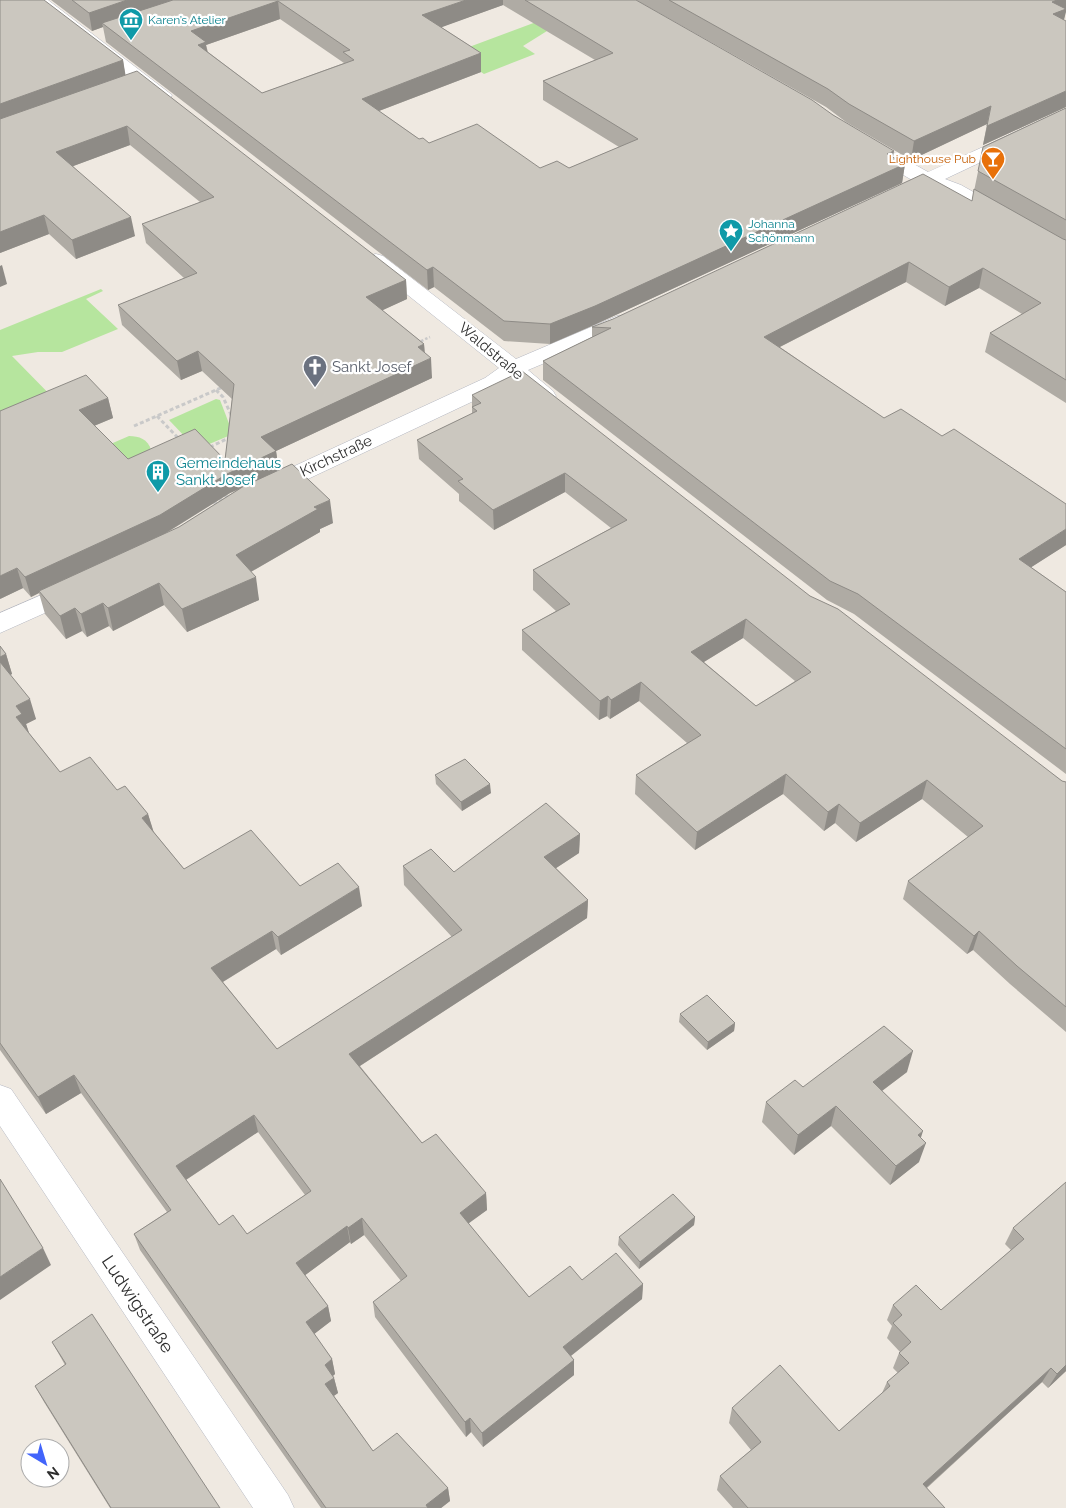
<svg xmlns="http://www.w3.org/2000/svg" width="1066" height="1508" font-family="Raleway,sans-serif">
  <rect width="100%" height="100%" fill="#efe9e1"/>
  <!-- green -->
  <g fill="#b6e59e">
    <polygon points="555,15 547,31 523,46 535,54 484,74 453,53"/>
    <polygon points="101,289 103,291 86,299 118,329 62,352 38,352 12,356 62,407 0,434 0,330"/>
    <polygon points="216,399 220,400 233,434 207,445 189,441 169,420"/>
    <path d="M129,436C139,436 148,439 151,450L142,460H86L99,449Z"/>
  </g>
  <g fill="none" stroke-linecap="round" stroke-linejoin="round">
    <defs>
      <g id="minor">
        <polygon points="28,0 48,0 172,95 170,99 163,101 156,99"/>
        <path d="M1066,109V122L945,179L961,185L1066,244V259L1059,257L947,193L929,186C917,192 904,202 890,198L887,194L890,190L912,180L864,152L861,148L864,144L871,142L878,144L928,172Z"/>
        <path d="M376,254L383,256L516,359L617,316L625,315L633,316L636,321L633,326L528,370L553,391L556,396L553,401C536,405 524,390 512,380L501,388L276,494L268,496L260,494L256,488L260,482L485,378L499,368L369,264L366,260L369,256Z"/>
        <polygon points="76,580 85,583 89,589 85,595 0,633 0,613"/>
        <polygon points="0,1085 11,1089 288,1495 294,1508 253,1508 0,1126"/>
      </g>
    </defs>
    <!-- minor casing -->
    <use href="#minor" stroke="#b4b7c1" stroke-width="1"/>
    <!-- path-far1 -->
    <polyline stroke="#c9c9c9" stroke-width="2.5" stroke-dasharray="2.5 2" stroke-linecap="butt" points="417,343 430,337"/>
    <!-- path -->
    <g stroke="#c9c9c9" stroke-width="3" stroke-dasharray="4 2.5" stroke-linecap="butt">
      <polyline points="216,390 223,397 232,417"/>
      <polyline points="157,416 180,440"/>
      <polyline points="134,426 223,387"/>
      <polyline points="210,447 231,437"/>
      <polyline points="213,503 228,496"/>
    </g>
    <!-- minor -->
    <use href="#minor" fill="#fff" fill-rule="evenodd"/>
  </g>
  <!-- wall -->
  <g fill="#afaba4" fill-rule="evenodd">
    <path d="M0,0L123,60L125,75L406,280L407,299L382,310L424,344L425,353L432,378L276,451L279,470L333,523L320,529V532L251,572L259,600L187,632L164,605L113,631L109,626L87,637L82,631L66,639L45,614L39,593L31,597L23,588L0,599L108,398L113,418L94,426L128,459L225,460L232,399L202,371L181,380L122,325L118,305L184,278L146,243L142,224L200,202L130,145L73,166L135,236L76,259L49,234L0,253ZM237,490L179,527L168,532L230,493Z"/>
    <path d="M51,0H636L833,115L893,157L905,164L902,183L594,325L550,344L504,341L434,287L428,290L106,42L103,27L92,31ZM503,5L595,60L543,81V100L619,147L569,168H540L429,143L419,139L379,111L481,72V53L441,27ZM280,19L344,63L262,93L208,52L206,45Z"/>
    <polygon points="636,0 1066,0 1065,12 1064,20 1066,107 983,145 987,124 911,160 846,122 826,107"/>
    <polygon points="1066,108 1066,403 985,352 990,333 1022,314 979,288 945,306 906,282 780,347 1066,545 1031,567 1066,592 1066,774 854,614 827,600 543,380 543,361 592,337 592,327 972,201 983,147"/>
    <path d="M472,395L810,596L1062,781L1066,782V1032L1010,984L973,950L967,954L903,899L908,881L968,837L922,799L856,842L835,823L824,831L783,794L695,850L635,794L636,775L687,743L639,701L610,719L607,716L599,720L522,650V630L556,611L533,590V570L611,528L565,492L494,530L459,501V494L419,459L417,440L472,414ZM743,638L795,681L756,706L704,662Z"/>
    <path d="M0,646L6,654L12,674L10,675L36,719L26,724L29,733L60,772L117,790L148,814L153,831L184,869L300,886L362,906L281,955L276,949L223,982L277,1049L452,937L404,885L403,866L454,872L580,834L579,853L556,868L588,900L587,918L360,1066L422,1143L486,1193L487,1210L468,1223L529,1297L582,1280L643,1284L642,1299L571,1356L574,1360V1375L483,1447L471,1432L466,1437L375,1317L373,1302L401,1281L364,1235L351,1244L350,1242L305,1275L328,1306L331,1321L314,1334L332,1359L335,1374L333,1376L334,1378L338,1393L334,1396L373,1451L448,1488L450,1501L441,1508H321L140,1250L134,1234L167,1212L81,1093L46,1114L0,1050ZM258,1132L305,1195L247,1234L219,1225L186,1180Z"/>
    <polygon points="435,775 491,793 462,811 436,784"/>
    <polygon points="680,1014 735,1023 734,1031 707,1050 679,1022"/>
    <polygon points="907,1072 882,1091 921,1138 919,1162 890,1185 831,1126 794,1155 762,1122 766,1102 803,1087"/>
    <polygon points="1066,1182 1066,1371 1048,1388 1042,1382 927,1488 945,1508 733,1508 717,1490 720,1476 751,1450 729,1423 732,1408 839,1431 882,1393 887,1382 898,1373 893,1368 899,1353 900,1352 887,1338 892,1326 887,1320 893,1305 941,1310 1011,1250 1005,1244 1013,1228"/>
    <polygon points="695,1217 694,1225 639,1269 618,1245 619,1237"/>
    <polygon points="52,1342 220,1508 110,1508 44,1402 35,1386 65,1365"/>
  </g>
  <!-- shaded-wall -->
  <g fill="#8e8b86">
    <polygon points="127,0 183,0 102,23 103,27 92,31 89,13"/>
    <polygon points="466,0 503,0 503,5 423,34 422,15"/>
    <polygon points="1057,0 1066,0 1066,12 1062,27 1049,33 1052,2"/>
    <polygon points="278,1 280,19 206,45 209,61 201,64 191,31"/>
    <polygon points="481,53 481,72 363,117 362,99"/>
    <polygon points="123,60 126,78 0,124 0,104"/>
    <polygon points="1066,91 1066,107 983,145 987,126"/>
    <polygon points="991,106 987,124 911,160 914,141"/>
    <polygon points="127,126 130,145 60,171 56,152"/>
    <polygon points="894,151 891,169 887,154"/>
    <polygon points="905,164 902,183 594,325 550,344 550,324"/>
    <polygon points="44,215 49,234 0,253 0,232"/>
    <polygon points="131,217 135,236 76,259 72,240"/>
    <polygon points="909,262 906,282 762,356 764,337"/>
    <polygon points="2,265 7,284 0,287 0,266"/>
    <polygon points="433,267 434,287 428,290 427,270"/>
    <polygon points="983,268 979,288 945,306 949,287"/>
    <polygon points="406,280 407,299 368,317 366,297"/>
    <polygon points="424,344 425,361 431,358 432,378 276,451 279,471 230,493 164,534 39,591 39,593 31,597 25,577 160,515 261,437 418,347"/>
    <polygon points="198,351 202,371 181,380 177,361"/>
    <polygon points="108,398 113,418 84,430 79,410"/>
    <polygon points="565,473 565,492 494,530 493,510"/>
    <polygon points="330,500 333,523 320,529 320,532 240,578 236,555 314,507"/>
    <polygon points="1066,529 1066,545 1013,579 1019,559"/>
    <polygon points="17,568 23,588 0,599 0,576"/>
    <polygon points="256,577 259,600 187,632 182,609"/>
    <polygon points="159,583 164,605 113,631 108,608"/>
    <polygon points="103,603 109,626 87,637 81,614"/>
    <polygon points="75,608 82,631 66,639 60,616"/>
    <polygon points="746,619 743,638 689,671 691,652"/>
    <polygon points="6,654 12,674 4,678 0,667 0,657"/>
    <polygon points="641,682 639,701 610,719 611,700"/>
    <polygon points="608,696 607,716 599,720 600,701"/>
    <polygon points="30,699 36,719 26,724 29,733 16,717 16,706"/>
    <polygon points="786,774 783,794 695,850 697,832"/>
    <polygon points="927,780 922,799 856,842 860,823"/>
    <polygon points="490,784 491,793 462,811 461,802"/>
    <polygon points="839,804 835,823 824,831 828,812"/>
    <polygon points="148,814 154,833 142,818"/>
    <polygon points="580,834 579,853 544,876 544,857"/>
    <polygon points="359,887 362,906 281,955 278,937"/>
    <polygon points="588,900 587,918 352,1071 349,1054"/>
    <polygon points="272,931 276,949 216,986 211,968"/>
    <polygon points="979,931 973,950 967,954 974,936"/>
    <polygon points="735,1023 734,1031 707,1050 708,1042"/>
    <polygon points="913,1051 907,1072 867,1102 873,1082"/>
    <polygon points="74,1075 81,1093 46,1114 38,1097"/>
    <polygon points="836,1106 831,1126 794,1155 798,1135"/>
    <polygon points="254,1115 258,1132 181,1183 176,1166"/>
    <polygon points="923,1131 917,1150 926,1143 919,1162 890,1185 896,1166 918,1135"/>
    <polygon points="486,1193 487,1210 461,1229 460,1213"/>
    <polygon points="695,1217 694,1225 639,1269 640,1262"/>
    <polygon points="362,1218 364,1235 351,1244 348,1228"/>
    <polygon points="347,1226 350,1242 300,1279 296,1263"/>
    <polygon points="43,1248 51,1265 0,1300 0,1277"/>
    <polygon points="643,1284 642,1299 563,1362 563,1347"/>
    <polygon points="328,1306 331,1321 309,1338 306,1322"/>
    <polygon points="332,1359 335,1374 328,1380 325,1365"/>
    <polygon points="574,1360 574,1375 483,1447 482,1433"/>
    <polygon points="1066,1365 1066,1371 1048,1388 1057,1374"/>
    <polygon points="1051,1368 1042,1382 916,1497 923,1484"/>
    <polygon points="334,1378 338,1393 329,1399 325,1384"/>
    <polygon points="470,1418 471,1432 466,1437 465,1422"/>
    <polygon points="448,1488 450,1501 441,1508 426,1508 426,1505"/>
  </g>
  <!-- building -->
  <g fill="#cbc7bf" stroke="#8e8b86" fill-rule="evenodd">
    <polygon points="0,0 44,0 123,60 0,104"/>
    <polygon points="72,0 127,0 89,13"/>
    <path d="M173,0H466L422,15L481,53L362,99L419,139L423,138L429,143L477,124L540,168L557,161L569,168L638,139L543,81L613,53L525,0H636L812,100L833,115L894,151L887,154L905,164L595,306L550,324L504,321L433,267L427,270L102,23ZM278,1L350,50L343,52L354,60L262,93L198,45L206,42L191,31Z"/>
    <polygon points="669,0 1057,0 1052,2 1066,9 1053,14 1066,21 1066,91 987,126 991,106 914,141 849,104 828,89"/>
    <polygon points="137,71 406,280 366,297 424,344 418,347 431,358 261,437 276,451 227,474 160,515 25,577 17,568 0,576 0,411 86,375 108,398 79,410 128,459 195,429 225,460 234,384 198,351 177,361 118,305 197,273 142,224 214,197 127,126 56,152 131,217 72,240 44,215 0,232 0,119"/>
    <polygon points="1066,108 1066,220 978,171 983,147"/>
    <polygon points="923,174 972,201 974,189 1063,239 1066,240 1066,380 990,333 1041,303 983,268 949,287 909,262 764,337 884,418 901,409 942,436 954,429 1066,504 1066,529 1019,559 1066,592 1066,749 858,594 830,581 543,361 611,328 592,327 613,319"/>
    <path d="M522,371L810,596L838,609L1062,781L1066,782V1007L1017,966L979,931L974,936L908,881L983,826L927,780L860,823L839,804L828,812L786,774L697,832L636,775L701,735L641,682L611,700L608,696L600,701L522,630L570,604L533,570L627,520L565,473L493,510L458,481L463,479L417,440L477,411L472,407L481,403L472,395ZM746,619L811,672L756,706L691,652Z"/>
    <polygon points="292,464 330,500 314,507 318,509 236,555 256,577 182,609 159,583 108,608 103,603 81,614 75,608 60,616 39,591 179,527 244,486"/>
    <polygon points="0,646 6,654 0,657"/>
    <path d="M0,662L30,699L16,706L22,714L16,717L60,772L90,757L117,790L125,786L148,814L142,818L184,869L251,830L300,886L338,863L359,887L278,937L272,931L211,968L277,1049L462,930L403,866L431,849L454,872L546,803L580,834L544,857L588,900L349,1054L422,1143L436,1134L486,1193L460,1213L529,1297L570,1266L582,1280L616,1253L643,1284L563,1347L574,1360L482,1433L470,1418L465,1422L373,1302L407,1276L362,1218L348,1228L347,1226L296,1263L328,1306L306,1322L332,1359L325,1365L334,1378L325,1384L373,1451L397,1433L448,1488L426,1505L428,1508H326L134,1234L171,1210L74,1075L38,1097L0,1043ZM254,1115L311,1191L247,1234L233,1215L219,1225L176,1166Z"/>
    <polygon points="465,759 490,784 461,802 435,775"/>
    <polygon points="707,995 735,1023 708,1042 680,1014"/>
    <polygon points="884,1026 913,1051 873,1082 923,1131 918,1135 926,1143 896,1166 836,1106 798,1135 766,1102 795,1080 803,1087"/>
    <polygon points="0,1179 43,1248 0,1277"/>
    <polygon points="1066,1182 1066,1365 1057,1374 1051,1368 923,1484 945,1508 748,1508 720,1476 761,1442 732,1408 780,1365 839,1431 890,1386 887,1382 909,1363 899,1353 911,1342 893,1323 902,1315 893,1305 916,1285 941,1310 1024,1239 1013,1228"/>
    <polygon points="673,1194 695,1217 640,1262 619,1237"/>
    <polygon points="92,1314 220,1508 111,1508 35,1386 66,1364 52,1342"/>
  </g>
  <!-- icons -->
  <defs>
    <symbol id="museum-pin" viewBox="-11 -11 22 30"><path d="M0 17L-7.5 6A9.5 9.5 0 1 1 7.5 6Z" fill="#0f9aa8" stroke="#fff"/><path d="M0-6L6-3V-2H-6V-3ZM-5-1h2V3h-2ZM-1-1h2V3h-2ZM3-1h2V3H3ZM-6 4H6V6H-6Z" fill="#fff"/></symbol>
    <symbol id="bar-pin" viewBox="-11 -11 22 30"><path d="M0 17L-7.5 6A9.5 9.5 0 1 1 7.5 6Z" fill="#e8710a" stroke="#fff"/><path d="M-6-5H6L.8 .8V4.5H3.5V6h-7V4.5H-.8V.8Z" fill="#fff"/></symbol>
    <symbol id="sight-pin" viewBox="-11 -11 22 30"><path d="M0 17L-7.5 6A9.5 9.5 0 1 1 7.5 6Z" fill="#0f9aa8" stroke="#fff"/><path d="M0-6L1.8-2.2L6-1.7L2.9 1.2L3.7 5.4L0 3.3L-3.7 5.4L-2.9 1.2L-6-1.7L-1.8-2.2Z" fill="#fff"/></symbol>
    <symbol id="church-pin" viewBox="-11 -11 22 30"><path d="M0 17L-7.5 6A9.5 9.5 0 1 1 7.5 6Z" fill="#6b7280" stroke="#fff"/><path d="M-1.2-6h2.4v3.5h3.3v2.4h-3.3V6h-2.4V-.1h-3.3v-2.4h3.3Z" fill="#fff"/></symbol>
    <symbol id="building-pin" viewBox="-11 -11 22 30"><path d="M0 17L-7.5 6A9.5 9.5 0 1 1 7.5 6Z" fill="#0f9aa8" stroke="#fff"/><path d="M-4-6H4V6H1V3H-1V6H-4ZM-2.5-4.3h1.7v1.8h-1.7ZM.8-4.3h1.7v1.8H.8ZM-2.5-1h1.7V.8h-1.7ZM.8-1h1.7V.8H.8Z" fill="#fff"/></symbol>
  </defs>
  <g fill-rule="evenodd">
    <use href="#museum-pin" x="117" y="6" width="28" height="38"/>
    <use href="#bar-pin" x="979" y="145" width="28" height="38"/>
    <use href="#sight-pin" x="717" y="217" width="28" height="38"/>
    <use href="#church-pin" x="301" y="353" width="28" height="38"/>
    <use href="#building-pin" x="144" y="458" width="28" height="38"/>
  </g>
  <g text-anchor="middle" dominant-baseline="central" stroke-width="4.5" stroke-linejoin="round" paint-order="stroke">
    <!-- far-culture labels -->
    <g font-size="12" fill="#0d838f" stroke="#fff" text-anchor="start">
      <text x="148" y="20">Karen’s Atelier</text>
      <text x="748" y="224">Johanna<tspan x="748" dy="14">Schönmann</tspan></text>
    </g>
    <!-- far-food labels -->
    <g font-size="12" fill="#c56008" stroke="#fff" text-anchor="end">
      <text x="976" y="159">Lighthouse Pub</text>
    </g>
    <!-- street labels -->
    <g font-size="15" fill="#2e2e2e" stroke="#fff">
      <text transform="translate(491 351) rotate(40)">Waldstraße</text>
      <text transform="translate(336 456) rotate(-25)">Kirchstraße</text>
    </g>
    <!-- worship labels -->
    <g font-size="15" fill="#5b616d" stroke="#fff" text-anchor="start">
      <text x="332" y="367">Sankt Josef</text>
    </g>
    <!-- culture labels -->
    <g font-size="15" fill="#0d838f" stroke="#fff" text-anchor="start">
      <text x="176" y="463">Gemeindehaus<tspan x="176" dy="17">Sankt Josef</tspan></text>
    </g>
    <!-- near-street labels -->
    <g font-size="18" fill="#2e2e2e" stroke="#fff">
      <text transform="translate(138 1304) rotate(56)">Ludwigstraße</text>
    </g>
  </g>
  <!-- north arrow -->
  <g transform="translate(45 1463) rotate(142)"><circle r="24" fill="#ffffff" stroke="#ababab"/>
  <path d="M0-4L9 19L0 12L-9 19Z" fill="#4264fb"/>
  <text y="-8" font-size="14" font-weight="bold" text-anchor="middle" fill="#2e2e2e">N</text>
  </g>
</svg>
